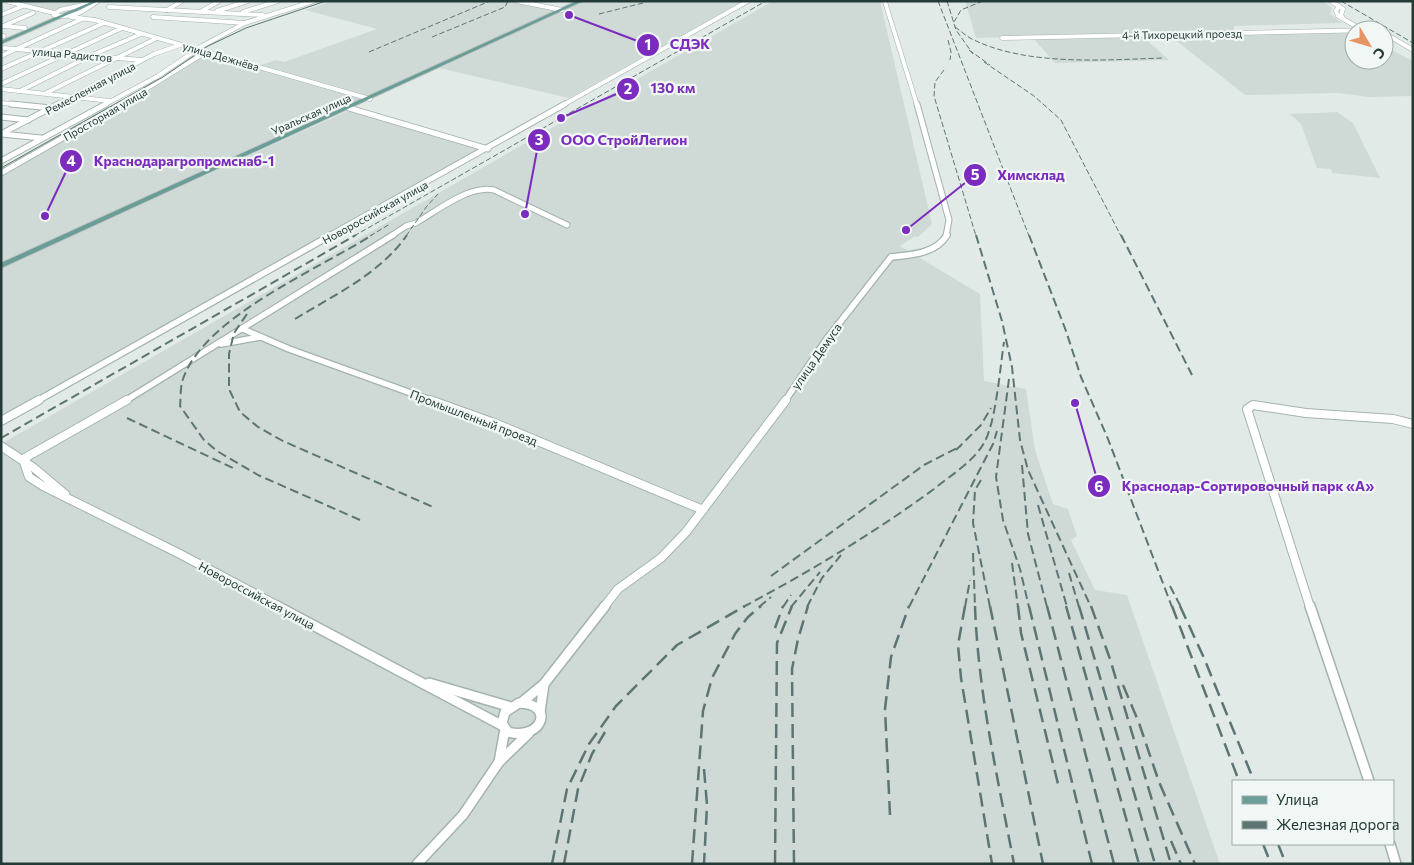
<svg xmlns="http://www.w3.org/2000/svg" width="1414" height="865" font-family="Commissioner,sans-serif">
  <rect width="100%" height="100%" fill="#e1eae7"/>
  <!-- built -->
  <g fill="#cfdad7">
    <polygon points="10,1 77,1 76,5 50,11"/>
    <polygon points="332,1 509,1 558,11 370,96 261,65 276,60 284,62 377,29 305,10"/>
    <polygon points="585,1 743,1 569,98 439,68"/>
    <polygon points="773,1 880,1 932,224 918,237 915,236 900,246 980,294 984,381 1026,389 1035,450 1053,504 1068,509 1077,536 1071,540 1095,590 1127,595 1220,864 1,864 1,444"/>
    <polygon points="965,1 1322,1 1332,8 1330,14 1342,23 1234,26 1234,31 976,38"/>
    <polygon points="1354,31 1354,60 1384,60 1384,46 1413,61 1413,96 1368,97 1339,93 1245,95 1169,35"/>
    <polygon points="1141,35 1169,60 1055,63 1033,38"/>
    <polygon points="206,54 364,99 1,263 1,174 151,89"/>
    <polygon points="350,110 481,148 1,418 1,268"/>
    <polygon points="1337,112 1353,123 1380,178 1332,173 1331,169 1317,168 1301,124 1290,114"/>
  </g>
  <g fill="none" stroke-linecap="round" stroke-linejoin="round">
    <defs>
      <g id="minor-far4">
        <polyline points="6,1 54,13"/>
        <polyline points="517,1 562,10"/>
        <polyline points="1331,1 1343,9 1341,15 1343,18"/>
        <polyline points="885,2 917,105"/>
        <path d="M88,4L60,10L54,15C73,19 83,12 98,1"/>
        <polyline points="1339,6 1336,11 1338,16 1361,29"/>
        <polyline points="109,7 263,15"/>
        <polyline points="167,10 182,1"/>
        <polyline points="202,11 219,1"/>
        <polyline points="217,11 248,1"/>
        <polyline points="243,12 278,1"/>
        <polyline points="1,15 23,6"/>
        <polyline points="71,17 95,20 370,99"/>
        <polyline points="153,17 245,23"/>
        <polyline points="3,26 33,13"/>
        <polyline points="4,26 25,28"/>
        <polyline points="1384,33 1413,50"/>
        <polyline points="1,36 4,36"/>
        <polyline points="1002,38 1374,30"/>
        <polyline points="4,48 141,60"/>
        <polyline points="1,56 82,19"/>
        <polyline points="1,69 104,23"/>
        <polyline points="1,84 122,28"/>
        <polyline points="1,89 110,101"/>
        <polyline points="20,91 92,55 141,34"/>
        <polyline points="46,93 157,38"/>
        <polyline points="1,103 24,105"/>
        <polyline points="56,105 154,54 180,45"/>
        <polyline points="104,105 158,76 202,46 245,23 314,1"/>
        <polyline points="120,105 206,52"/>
        <polyline points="563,105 748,1"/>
      </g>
      <g id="minor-far3">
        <polyline points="11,104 51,108"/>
        <polyline points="917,104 949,220 946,236"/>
        <polyline points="349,108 488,149"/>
        <polyline points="1,117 28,120"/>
        <polyline points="1,134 58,104"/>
        <polyline points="2,134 41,138"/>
        <polyline points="1,161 106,104"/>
        <polyline points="1,173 122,104"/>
        <polyline points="329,236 565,104"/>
        <path d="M391,236L406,226L416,223C438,210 469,185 494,190L567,225"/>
      </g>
      <g id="minor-far2">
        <polyline points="243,329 289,349 433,401"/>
        <polyline points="221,344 260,337"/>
        <polyline points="37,401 331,235"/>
        <polyline points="125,401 393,235"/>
        <path d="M785,401L826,340L891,257C910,255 936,254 947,235"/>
      </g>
      <g id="minor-far1">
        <polyline points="430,400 497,424 703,510"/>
        <polyline points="1,421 39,400"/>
        <polyline points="1,446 34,468 65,494"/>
        <polyline points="23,459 127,400"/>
        <polyline points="23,459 29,477 43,486 180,554 280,607"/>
        <polyline points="604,607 618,589 661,558 686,532 786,400"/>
        <polyline points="1310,607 1247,409 1253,405 1306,413 1393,419 1413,424"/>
      </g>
      <g id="minor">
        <polyline points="277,606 503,726"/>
        <polyline points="1310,606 1369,781"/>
        <polyline points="429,683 511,707"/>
        <path d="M519,703C556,704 542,741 508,732L502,723L505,712Z"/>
        <polyline points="521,703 544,684 605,606"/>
        <polyline points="540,712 544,684"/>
        <polyline points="499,762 505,729"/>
        <polyline points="1390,844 1396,864"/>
        <polyline points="417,864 463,815 499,762 529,733"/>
      </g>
      <g id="major">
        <polygon points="93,1 99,1 1,44 1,41"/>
        <polygon points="577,1 583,1 1,268 1,263"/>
      </g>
    </defs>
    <!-- minor-far4 casing -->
    <use href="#minor-far4" stroke="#a4b2af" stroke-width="5"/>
    <!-- minor-far3 casing -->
    <use href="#minor-far3" stroke="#a4b2af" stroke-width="7"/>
    <!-- minor-far2 casing -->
    <use href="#minor-far2" stroke="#a4b2af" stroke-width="8"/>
    <!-- minor-far1 casing -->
    <use href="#minor-far1" stroke="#a4b2af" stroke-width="10"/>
    <!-- minor casing -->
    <use href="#minor" stroke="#a4b2af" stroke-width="12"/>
    <!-- major casing -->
    <use href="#major" stroke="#bdc4c3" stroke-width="2"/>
    <!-- minor-far4 -->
    <use href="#minor-far4" stroke="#fff" stroke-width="4"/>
    <!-- minor-far3 -->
    <use href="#minor-far3" stroke="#fff" stroke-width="5"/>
    <!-- minor-far2 -->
    <use href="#minor-far2" stroke="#fff" stroke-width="5.5"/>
    <!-- minor-far1 -->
    <use href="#minor-far1" stroke="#fff" stroke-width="8"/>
    <!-- minor -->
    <use href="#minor" stroke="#fff" stroke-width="9"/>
    <!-- major -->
    <use href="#major" fill="#699d96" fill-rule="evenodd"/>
    <!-- tram -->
    <polyline stroke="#5d7572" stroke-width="1" points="1,168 163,77 208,46 246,28 326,1"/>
    <!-- rail-far2 -->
    <g stroke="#5d7572" stroke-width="1" stroke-dasharray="5.5 2.5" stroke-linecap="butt">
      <polyline points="938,1 1029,236"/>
      <polyline points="947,1 956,30 973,54"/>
      <polyline points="1341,1 1413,43"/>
      <polyline points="599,14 643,3"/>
      <polyline points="954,22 961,10 983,1"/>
      <path d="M955,27C961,31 967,37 974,40C1028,66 1104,60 1163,58"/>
      <polyline points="432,37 505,7 508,1"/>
      <polyline points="948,40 951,52 950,60"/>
      <polyline points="969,50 990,65"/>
      <polyline points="369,52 490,1"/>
      <polyline points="984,62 1034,96 1061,120 1121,236"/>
      <polyline points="944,70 935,82 934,96 976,236"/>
      <polyline points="354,236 766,1"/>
      <polyline points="370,236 390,224"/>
      <polyline points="406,236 427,206 438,194"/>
    </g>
    <!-- rail-far1 -->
    <g stroke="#5d7572" stroke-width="2" stroke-dasharray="9 4.5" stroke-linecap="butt">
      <polyline points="976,235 1002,321 1012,367 1020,440 1028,470 1091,607"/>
      <polyline points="1029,235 1066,331 1081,377 1108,439 1172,607"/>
      <polyline points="1121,235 1192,375"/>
      <polyline points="247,314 234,333 229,354 229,389 240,412 258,427 283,441 433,507"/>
      <path d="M295,319C334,295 380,274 407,235"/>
      <polyline points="1009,379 996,477 1003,520 1020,569 1029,607"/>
      <polyline points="127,418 235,469"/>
      <polyline points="1,438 356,235"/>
      <polyline points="956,450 981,425 991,408"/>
      <polyline points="1022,465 1028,534 1047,607"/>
      <polyline points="981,480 975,490 973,523 990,607"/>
      <polyline points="1038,505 1067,607"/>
      <path d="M360,520L258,475L217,451L204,440L180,406C181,397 180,387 183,379C204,317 319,269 372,235"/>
      <polyline points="973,553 975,607"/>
      <polyline points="1012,563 1018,607"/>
      <polyline points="1069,573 1079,607"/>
      <polyline points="771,576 924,465 961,446"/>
      <polyline points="1170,586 1181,607"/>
      <path d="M743,607C809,572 874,533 934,489C951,475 973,462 984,443C996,422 1000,368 1004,342"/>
      <polyline points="759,607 771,597"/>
      <polyline points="783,607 791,595"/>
      <polyline points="791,607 820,572"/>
      <polyline points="807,607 822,578 841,555"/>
      <polyline points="909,607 993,444 997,431"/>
      <polyline points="965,607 970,580"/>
    </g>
    <!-- rail -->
    <g stroke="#5d7572" stroke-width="2.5" stroke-dasharray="14 7" stroke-linecap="butt">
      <polyline points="965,606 958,645 961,678 992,864"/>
      <path d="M975,606C978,693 998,779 1014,864"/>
      <polyline points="990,606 1043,864"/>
      <polyline points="1018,606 1021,633 1059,788"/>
      <polyline points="1029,606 1092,864"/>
      <polyline points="1047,606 1114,864"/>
      <polyline points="1066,606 1139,864"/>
      <polyline points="1079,606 1155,864"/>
      <polyline points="1091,606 1110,659 1171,864"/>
      <polyline points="1172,606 1239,781"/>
      <polyline points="1180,606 1204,658 1254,781"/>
      <polyline points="775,628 783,606"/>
      <polyline points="1123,685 1139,723 1159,782 1195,864"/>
      <polyline points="704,769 707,805 704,864"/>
      <polyline points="890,815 885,709 891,657 909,606"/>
      <polyline points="1171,841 1181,864"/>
      <polyline points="1263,844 1271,864"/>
      <polyline points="1278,844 1286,864"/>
      <polyline points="552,864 567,789 589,744 616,706 677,645 745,606"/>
      <polyline points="564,864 578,789 592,754 605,732"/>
      <polyline points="692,864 703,711 712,678 735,634 748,617 761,606"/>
      <polyline points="775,864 777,643 792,606"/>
      <polyline points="794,864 792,669 798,639 808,606"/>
    </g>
  </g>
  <g text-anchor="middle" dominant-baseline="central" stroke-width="4.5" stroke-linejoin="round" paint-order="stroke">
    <!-- far-street labels -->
    <g font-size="11" fill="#233a37" stroke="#f1f7f5">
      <text transform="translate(1182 34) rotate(-1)">4-й Тихорецкий проезд</text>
      <text transform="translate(72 54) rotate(5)">улица Радистов</text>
      <text transform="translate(221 56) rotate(16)">улица Дежнёва</text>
      <text transform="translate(90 88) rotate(-28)">Ремесленная улица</text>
      <text transform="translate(105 114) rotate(-30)">Просторная улица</text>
      <text transform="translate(311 114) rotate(-24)">Уральская улица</text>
      <text transform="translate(375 212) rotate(-29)">Новороссийская улица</text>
    </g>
    <!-- street labels -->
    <g font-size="12" fill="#233a37" stroke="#f1f7f5">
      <text transform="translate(816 356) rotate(-55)">улица Демуса</text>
      <text transform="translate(474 417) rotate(21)">Промышленный проезд</text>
      <text transform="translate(257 595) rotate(28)">Новороссийская улица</text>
    </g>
  </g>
  <!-- callouts -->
  <path fill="none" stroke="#7b2cbf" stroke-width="2" d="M569 15L648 45M561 118L628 89M525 214L539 140M45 216L71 161M906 230L975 175M1075 403L1099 486"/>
  <g fill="#7b2cbf" stroke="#f1f7f5" stroke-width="2">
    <circle cx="569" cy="15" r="5"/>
    <circle cx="561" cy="118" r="5"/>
    <circle cx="525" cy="214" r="5"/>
    <circle cx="45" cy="216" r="5"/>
    <circle cx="906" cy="230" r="5"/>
    <circle cx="1075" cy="403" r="5"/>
    <circle cx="648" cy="45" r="12"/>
    <circle cx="628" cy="89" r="12"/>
    <circle cx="539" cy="140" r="12"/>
    <circle cx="71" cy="161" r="12"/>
    <circle cx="975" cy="175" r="12"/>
    <circle cx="1099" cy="486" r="12"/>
  </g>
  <g font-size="15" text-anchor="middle" font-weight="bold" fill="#fff">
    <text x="648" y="50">1</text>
    <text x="628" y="94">2</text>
    <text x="539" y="145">3</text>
    <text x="71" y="166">4</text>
    <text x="975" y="180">5</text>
    <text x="1099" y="492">6</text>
  </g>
  <g font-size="14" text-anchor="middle" font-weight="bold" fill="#7b2cbf" stroke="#f1f7f5" stroke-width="4.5" stroke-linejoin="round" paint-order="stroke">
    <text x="690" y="49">СДЭК</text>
    <text x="673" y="93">130 км</text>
    <text x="624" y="145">ООО СтройЛегион</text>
    <text x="184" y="166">Краснодарагропромснаб-1</text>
    <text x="1031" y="180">Химсклад</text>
    <text x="1248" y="491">Краснодар-Сортировочный парк «А»</text>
  </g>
  <!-- border -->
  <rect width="1414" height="865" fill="none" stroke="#233a37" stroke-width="5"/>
  <!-- legend -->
  <rect x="1232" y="780" width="162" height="65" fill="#f1f7f5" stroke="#9faba9"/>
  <rect x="1242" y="796" width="25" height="8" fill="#699d96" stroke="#9faba9"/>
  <text x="1276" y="805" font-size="15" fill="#233a37">Улица</text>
  <rect x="1242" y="821" width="25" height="8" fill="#5d7572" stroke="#9faba9"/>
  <text x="1276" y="830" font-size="15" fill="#233a37">Железная дорога</text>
  <!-- north arrow -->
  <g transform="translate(1369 45) rotate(128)"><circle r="24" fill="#f1f7f5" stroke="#9faba9"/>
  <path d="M0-4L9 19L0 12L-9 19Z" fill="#e79462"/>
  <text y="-8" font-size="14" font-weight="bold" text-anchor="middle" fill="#233a37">С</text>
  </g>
</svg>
